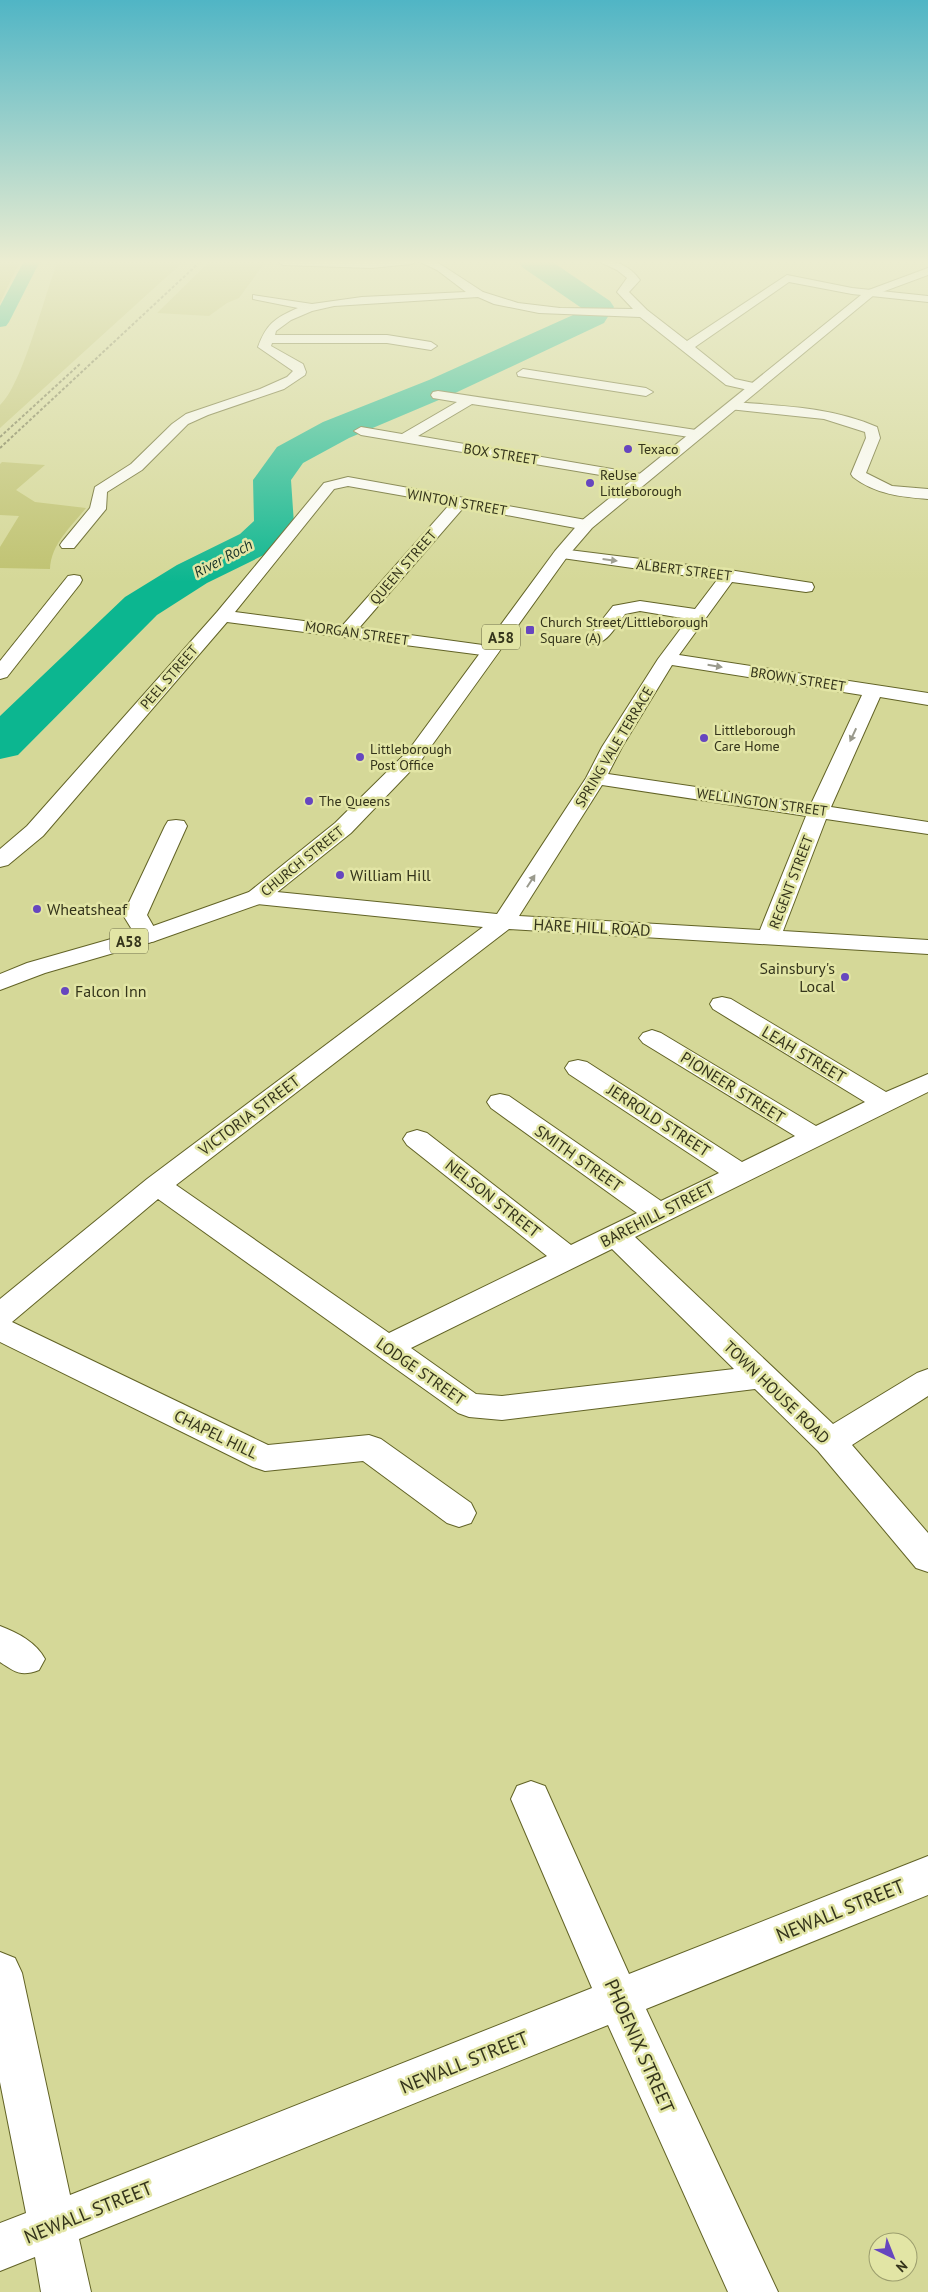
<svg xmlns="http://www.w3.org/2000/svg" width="928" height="2292" font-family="'PT Sans',sans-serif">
  <rect width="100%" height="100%" fill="#d5d898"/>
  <!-- green -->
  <g fill="#bfc270">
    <polygon points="0,261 20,261 0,303"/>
    <path d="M58,261H184L0,428V405C22,386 45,293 58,261Z"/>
    <polygon points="210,261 266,261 239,298 227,303 209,316 157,313"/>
    <path d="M2,462L45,465L16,490L35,502L86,508C71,527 51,544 50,569L0,568V547L19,516L0,515V464Z"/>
  </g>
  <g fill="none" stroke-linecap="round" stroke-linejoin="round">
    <!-- canal -->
    <polygon fill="#0cb690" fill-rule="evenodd" points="24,261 40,261 9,322 6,326 0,327 0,306"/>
    <!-- river -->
    <polygon fill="#0cb690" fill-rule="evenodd" points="518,261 551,261 610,301 614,307 604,323 453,394 349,438 303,463 291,480 294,524 270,552 207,583 157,615 18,755 0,759 0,716 125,597 177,565 240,534 254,521 253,480 277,447 323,422 429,380 582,311 583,309 522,267"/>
    <defs>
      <g id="minor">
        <polygon points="417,261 412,264 371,268 283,265 278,262"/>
        <path d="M418,261L437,262L483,292L518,303L560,308L633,309L617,292L627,278L617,270L598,261C616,261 628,264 640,280L629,292L647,310L687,341L787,275L852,288L928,296V302L852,294L789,282L695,347L735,379L758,384L760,387L753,391L726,385L640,317L539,313L494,304L478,297L334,306L312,311L291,320L276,331L275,335H387L431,342L437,346L431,350L387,343H272L271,346L303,364L306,372L305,375L284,389L208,415L188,424L142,470L107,492L106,509L74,548H62L60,545L62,542L90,508L95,487L131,464L172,424L186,414L260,389L287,377L293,371L258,347C266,325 274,318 298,308L253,299V295L312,304L362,297L466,292L437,270Z"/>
        <polygon points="523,369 646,388 653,392 646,396 518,376 517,373"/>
        <polygon points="438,391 696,430 703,434 696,438 472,404 418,436 647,475 649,478 642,482 361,435 354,431 361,427 402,434 457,402 433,398 431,395 433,392"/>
        <path d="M734,402C782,406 832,407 877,427L880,438L866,473L892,486L928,489V499C901,497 875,494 853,477L851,474L866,438L865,432L824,419L729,409L727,406L729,403Z"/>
        <path d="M348,477L586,520L594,525L586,530L464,507L359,628L490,646L496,647L499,651L496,655L490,656L227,622L43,836L8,865L0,867V849L27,826L217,612L324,483ZM348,486L450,504L342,626L235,612L334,489Z"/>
        <path d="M561,549L729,570L812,583L814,587L812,591L806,592L732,582L679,655L928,693V705L880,697L831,807L928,822V834L826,819L783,931L928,940V954L509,929L176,1185L389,1333L547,1256L407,1145L403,1139L407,1133L417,1130L427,1133L571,1245L637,1213L491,1108L487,1102L491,1096L500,1094L509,1096L661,1201L719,1173L569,1074L565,1068L569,1062L578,1060L587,1062L742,1162L795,1136L643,1043L639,1038L643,1033L652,1030L661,1033L816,1126L865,1102L713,1009L710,1004L713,999L722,997L731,999L886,1092L928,1074V1092L635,1237L833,1424L917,1373L928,1369V1396L852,1445L928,1533V1572L916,1568L818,1451L755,1389L502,1420L469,1417L458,1413L158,1199L12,1322L268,1445L369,1435L381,1439L471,1503L476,1513L471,1523L459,1527L447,1523L363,1461L265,1471L253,1467L0,1342V1299L147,1179L483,927L257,904L249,902L246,897L249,892L257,890L497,914L586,778L602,747L658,659L688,619L640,611L625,614C616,626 606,647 590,643L587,639L613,606L640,601L695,609L717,580L555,557L553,554ZM672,665L862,695L811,804L608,774L622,747ZM602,785L806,816L760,930L519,916ZM612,1249L734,1369L502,1396L476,1394L411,1348Z"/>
        <polygon points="74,575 80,576 82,580 80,584 7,677 0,679 0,661 68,576"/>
        <polygon points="176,820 184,821 187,826 147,915 159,936 155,941 147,943 139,941 123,915 165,826 168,821"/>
        <path d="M0,1626C18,1633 36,1642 45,1659L39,1670C21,1677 15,1672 0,1662Z"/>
        <polygon points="531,1781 545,1786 629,1974 928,1856 928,1895 646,2009 778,2292 728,2292 608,2025 79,2239 91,2292 41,2292 35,2257 0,2271 0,2223 26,2213 0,2082 0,1952 15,1958 22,1973 70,2195 592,1988 511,1799 517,1786"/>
      </g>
      <polygon id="trunk" points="928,268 928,275 874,295 592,528 567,557 422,759 351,833 265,902 155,941 45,973 0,990 0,974 27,963 139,931 249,892 335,823 408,751 555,551 580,522 866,291"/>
    </defs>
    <!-- minor casing -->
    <use href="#minor" stroke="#626326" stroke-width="2"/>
    <!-- trunk casing -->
    <use href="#trunk" stroke="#626326" stroke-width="2"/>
    <!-- minor -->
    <use href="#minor" fill="#fff" fill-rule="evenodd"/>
    <!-- trunk -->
    <use href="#trunk" fill="#fff" fill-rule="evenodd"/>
    <!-- rail -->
    <g stroke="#71724a" stroke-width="2" stroke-dasharray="3 2" stroke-linecap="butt">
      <polyline points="0,437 81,363"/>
      <polyline points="0,448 201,261"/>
    </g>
  </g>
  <!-- one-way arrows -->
  <defs><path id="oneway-solid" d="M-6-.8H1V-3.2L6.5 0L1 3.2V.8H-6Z" transform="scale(1.25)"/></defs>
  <g fill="#9a9a8d">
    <use href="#oneway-solid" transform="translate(610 560) rotate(7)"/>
    <use href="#oneway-solid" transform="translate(715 666) rotate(9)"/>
    <use href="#oneway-solid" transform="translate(853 735) rotate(115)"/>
    <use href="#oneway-solid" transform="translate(531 881) rotate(-57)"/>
  </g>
  <!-- sky -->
  <linearGradient id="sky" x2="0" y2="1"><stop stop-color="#50b5c5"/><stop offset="0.45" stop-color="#ecedd1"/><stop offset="1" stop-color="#ecedd1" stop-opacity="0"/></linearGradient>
  <rect width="928" height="582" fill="url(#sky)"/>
  <!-- markers -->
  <g fill="#6646bf" stroke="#e2e5a5" stroke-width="2">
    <circle cx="628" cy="449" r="5"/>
    <circle cx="590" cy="483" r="5"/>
    <rect x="525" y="625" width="10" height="10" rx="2.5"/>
    <circle cx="704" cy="738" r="5"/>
    <circle cx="360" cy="757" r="5"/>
    <circle cx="309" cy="801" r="5"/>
    <circle cx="340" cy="875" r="5"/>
    <circle cx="37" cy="909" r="5"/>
    <circle cx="845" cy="977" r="5"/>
    <circle cx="65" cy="991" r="5"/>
  </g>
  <g text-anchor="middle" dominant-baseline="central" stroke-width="5" stroke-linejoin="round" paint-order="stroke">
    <!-- far-poi labels -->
    <g font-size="14" fill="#34341b" stroke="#e2e5a5" text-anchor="start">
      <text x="638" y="449">Texaco</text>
      <text x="600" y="475">ReUse<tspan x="600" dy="16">Littleborough</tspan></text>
      <text x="540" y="622">Church Street/Littleborough<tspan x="540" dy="16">Square (A)</tspan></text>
      <text x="714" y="730">Littleborough<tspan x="714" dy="16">Care Home</tspan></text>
      <text x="370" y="749">Littleborough<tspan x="370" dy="16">Post Office</tspan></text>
      <text x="319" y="801">The Queens</text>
    </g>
    <!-- far-street labels -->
    <g font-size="14" fill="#34341b" stroke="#e2e5a5">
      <text transform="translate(501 454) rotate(9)">BOX STREET</text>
      <text transform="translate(457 502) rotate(10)">WINTON STREET</text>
      <text transform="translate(403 567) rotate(-49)">QUEEN STREET</text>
      <text transform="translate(684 570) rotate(7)">ALBERT STREET</text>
      <text transform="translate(357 633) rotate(8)">MORGAN STREET</text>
      <text transform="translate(169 677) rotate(-49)">PEEL STREET</text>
      <text transform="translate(798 679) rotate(9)">BROWN STREET</text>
      <text transform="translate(614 747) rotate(-59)">SPRING VALE TERRACE</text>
      <text transform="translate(762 802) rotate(8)">WELLINGTON STREET</text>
      <text transform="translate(302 861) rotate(-39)">CHURCH STREET</text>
      <text transform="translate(791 882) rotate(-69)">REGENT STREET</text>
    </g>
    <!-- far-water labels -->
    <g font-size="15" font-style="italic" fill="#17342a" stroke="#e2e5a5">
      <text transform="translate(223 558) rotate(-28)">River Roch</text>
    </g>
    <!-- shield labels -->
    <g fill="#e2e5a5" stroke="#686944" stroke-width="1">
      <rect x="482" y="624.5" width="38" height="25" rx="4"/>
      <rect x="110" y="928.5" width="38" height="25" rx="4"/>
    </g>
    <g font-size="15" font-weight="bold" fill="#34341b">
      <text x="501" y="637">A58</text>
      <text x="129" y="941">A58</text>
    </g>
    <!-- poi labels -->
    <g font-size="16" fill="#34341b" stroke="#e2e5a5" text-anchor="start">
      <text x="350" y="875">William Hill</text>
      <text x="47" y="909">Wheatsheaf</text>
      <text x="835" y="968" text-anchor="end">Sainsbury's<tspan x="835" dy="18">Local</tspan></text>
      <text x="75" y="991">Falcon Inn</text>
    </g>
    <!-- street labels -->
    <g font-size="16" fill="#34341b" stroke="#e2e5a5">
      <text transform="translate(592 927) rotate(3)">HARE HILL ROAD</text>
      <text transform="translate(804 1054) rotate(31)">LEAH STREET</text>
      <text transform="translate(733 1087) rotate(32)">PIONEER STREET</text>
      <text transform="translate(249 1115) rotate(-37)">VICTORIA STREET</text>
      <text transform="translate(659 1120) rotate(33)">JERROLD STREET</text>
      <text transform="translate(579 1158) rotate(35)">SMITH STREET</text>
      <text transform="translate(493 1198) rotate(38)">NELSON STREET</text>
      <text transform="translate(657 1214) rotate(-27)">BAREHILL STREET</text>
      <text transform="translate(421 1371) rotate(35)">LODGE STREET</text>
      <text transform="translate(777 1392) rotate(44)">TOWN HOUSE ROAD</text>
      <text transform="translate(216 1434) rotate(26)">CHAPEL HILL</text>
    </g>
    <!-- near-street labels -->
    <g font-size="19" fill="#34341b" stroke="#e2e5a5">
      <text transform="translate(840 1910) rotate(-22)">NEWALL STREET</text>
      <text transform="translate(640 2046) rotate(66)">PHOENIX STREET</text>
      <text transform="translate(464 2062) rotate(-22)">NEWALL STREET</text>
      <text transform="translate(88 2212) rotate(-22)">NEWALL STREET</text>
    </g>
  </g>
  <!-- north arrow -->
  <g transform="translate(893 2257) rotate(137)"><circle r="24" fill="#e2e5a5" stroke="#9c9e6e"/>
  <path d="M0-4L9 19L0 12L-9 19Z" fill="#6646bf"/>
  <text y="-8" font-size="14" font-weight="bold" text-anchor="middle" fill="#34341b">N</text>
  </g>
</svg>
